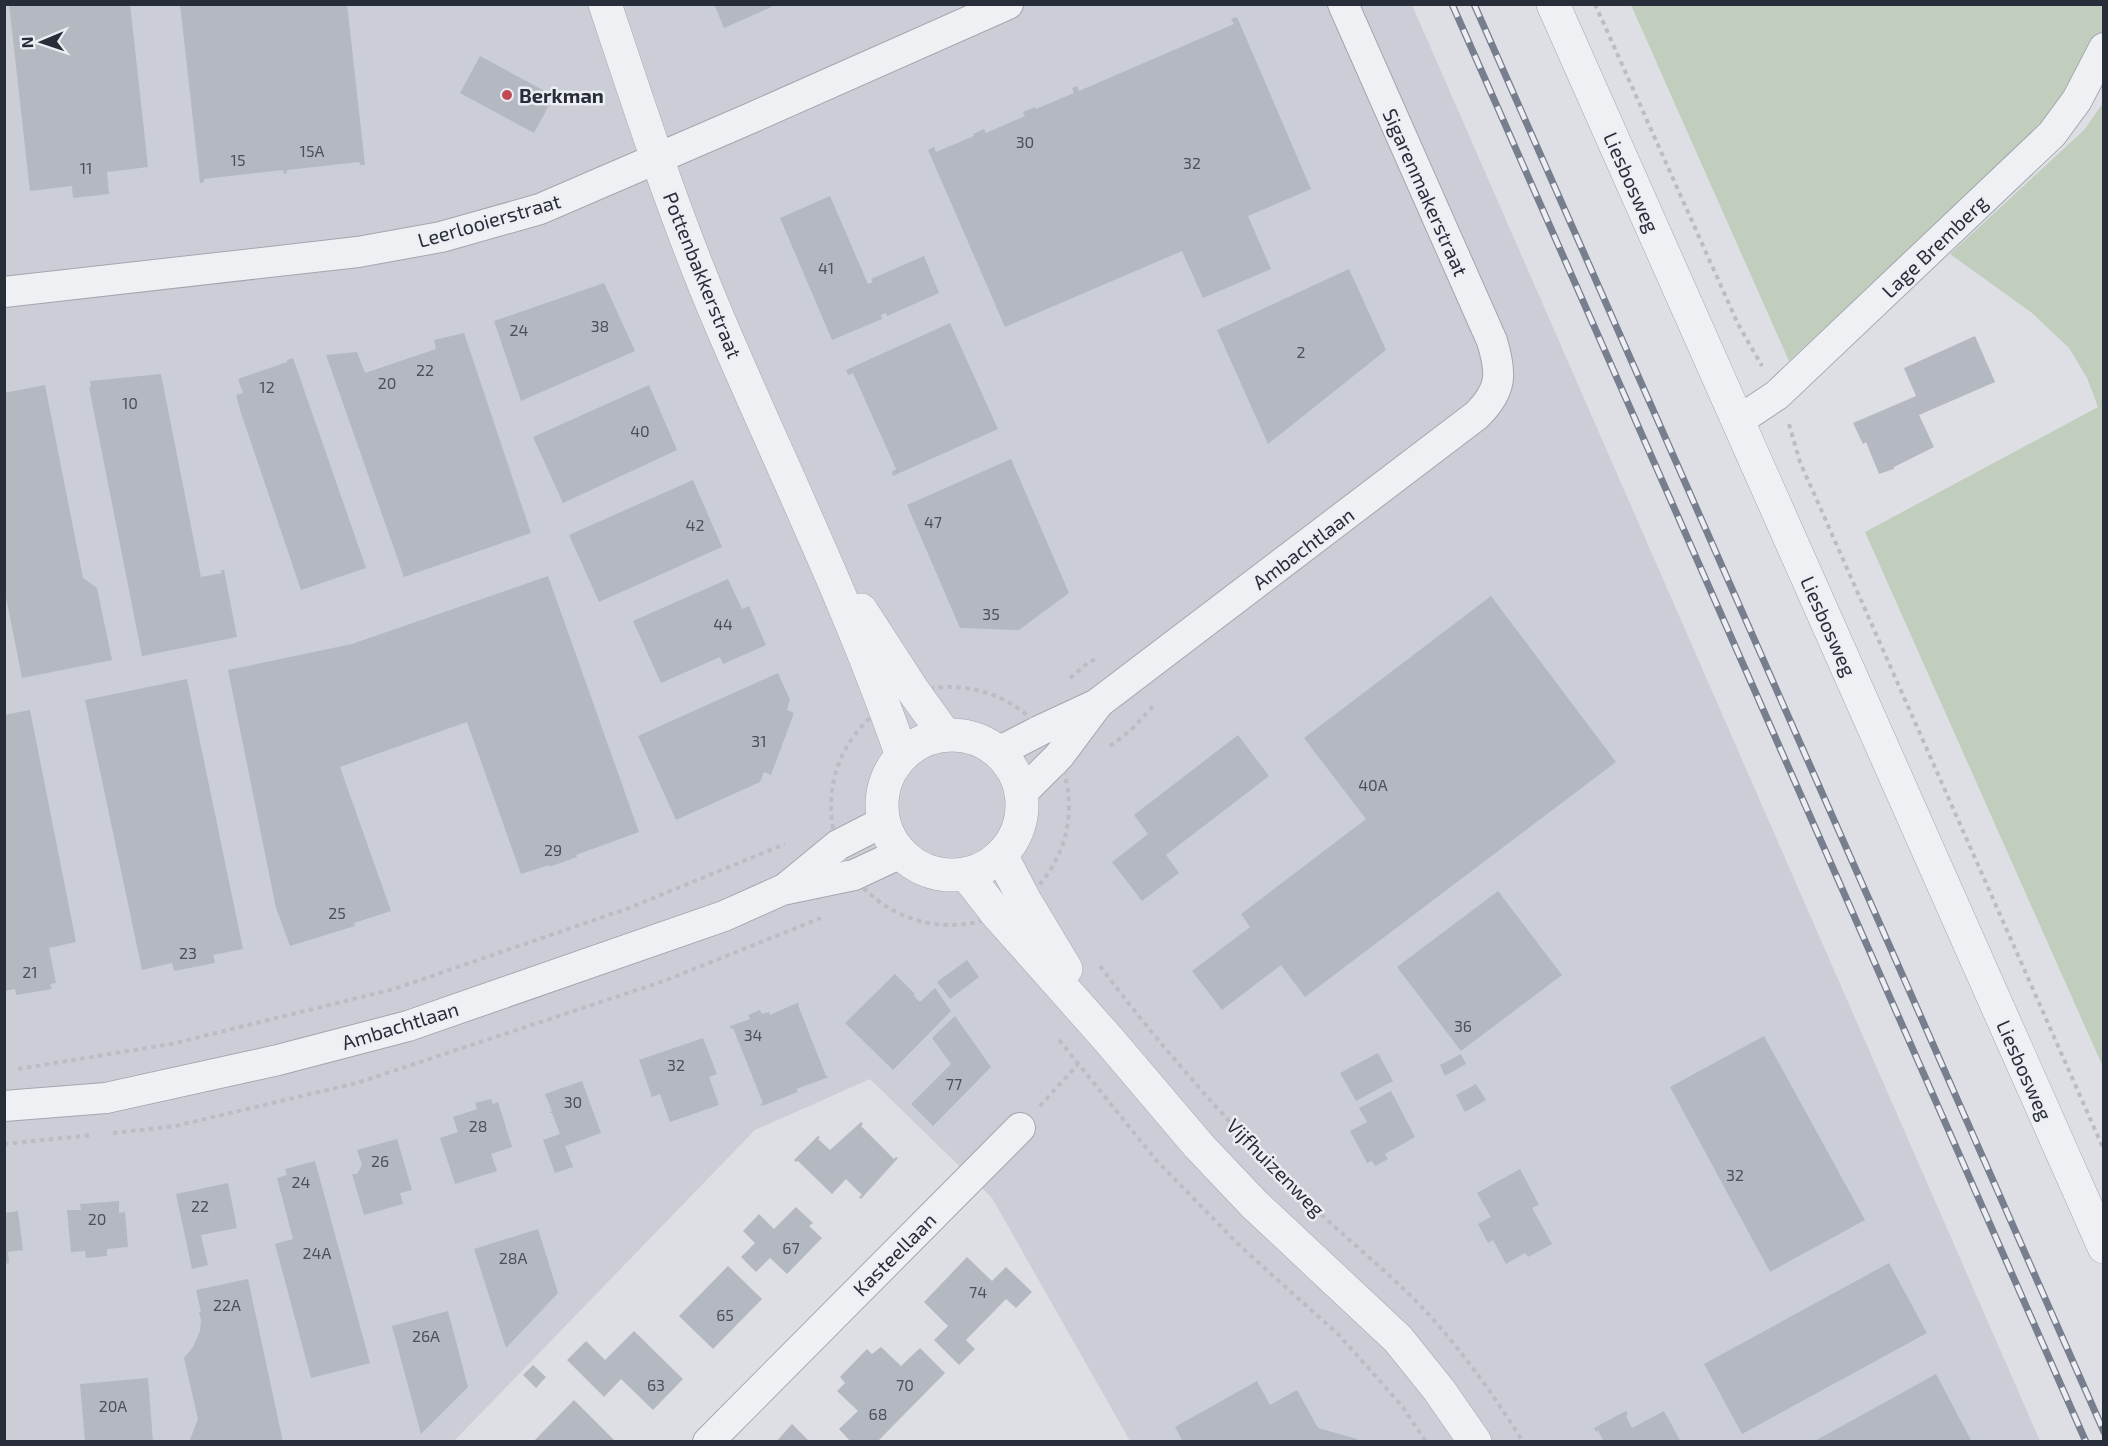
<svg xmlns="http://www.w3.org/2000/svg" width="2108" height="1446" font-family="'Exo 2',sans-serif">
  <rect width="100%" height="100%" fill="#dddfe5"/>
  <!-- built -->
  <polygon fill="#cbced6" points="5,4 1412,5 2040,1441 1130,1441 992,1198 870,1079 755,1130 454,1441 5,1442"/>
  <!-- green -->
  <g fill="#c1cebe">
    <polygon points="2103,4 2104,26 2084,72 2063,101 2024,142 1789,361 1631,5"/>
    <polygon points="2103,103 2104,103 2103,1067 1865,532 2098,407 2087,378 2069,348 2032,313 1950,254 2084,130"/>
  </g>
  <!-- building -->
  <g fill="#b4b8c1">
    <polygon points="9,4 130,4 148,167 107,172 109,194 73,198 72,186 30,191"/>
    <polygon points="180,4 347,4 365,165 360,165 359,162 287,170 287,173 284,174 283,170 204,179 204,182 200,183"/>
    <polygon points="714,4 778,4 724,28"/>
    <polygon points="1237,17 1311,189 1248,216 1271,269 1203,298 1182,251 1005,327 928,150 934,147 936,152 974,136 973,134 984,129 986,133 1025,116 1023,112 1035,107 1036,109 1074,93 1072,88 1077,86 1079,91 1234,24 1231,19"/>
    <polygon points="480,56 554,96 534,133 460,93"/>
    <polygon points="830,196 868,284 873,282 871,279 924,256 939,293 887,316 886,313 881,315 882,319 832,340 780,218"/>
    <polygon points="1349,269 1386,350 1268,444 1217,330"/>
    <polygon points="604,283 635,351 521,401 494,321"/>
    <polygon points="950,323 998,429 893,476 892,472 896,469 853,373 848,375 846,370"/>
    <polygon points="464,333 531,533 404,577 326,355 357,352 365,373 436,349 434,340"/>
    <polygon points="1975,336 1995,382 1919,415 1934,447 1894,467 1894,469 1879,474 1866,442 1863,444 1853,423 1916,396 1904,368"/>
    <polygon points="293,358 366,568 301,590 240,410 236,395 243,393 238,379 287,362 287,360"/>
    <polygon points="161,374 201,577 222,573 221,570 224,570 237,637 142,656 89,387 91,387 90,381"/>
    <polygon points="45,385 83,578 97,588 112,660 22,678 4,587 4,393"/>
    <polygon points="649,385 677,450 563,503 533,437"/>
    <polygon points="1011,459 1069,593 1019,630 960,628 907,505"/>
    <polygon points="693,480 722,547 599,602 569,535"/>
    <polygon points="548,576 639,832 576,855 577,857 549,867 549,865 521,874 467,722 340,767 391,911 354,923 355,926 290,946 276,908 228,670 352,644"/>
    <polygon points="728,579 742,609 749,606 766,645 723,664 720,657 661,683 633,621"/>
    <polygon points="1491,596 1616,762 1305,997 1281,965 1222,1010 1192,971 1250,927 1241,914 1366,819 1304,738"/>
    <polygon points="778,673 790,700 787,710 794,713 771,775 764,772 760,782 676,820 638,736"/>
    <polygon points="187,679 243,949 213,955 215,963 174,971 172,963 142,970 85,700"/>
    <polygon points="30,710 76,942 49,948 56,983 50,984 52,989 16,995 15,989 4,991 4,715"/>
    <polygon points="1238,735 1269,776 1166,855 1179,873 1142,901 1112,862 1148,834 1134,815"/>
    <polygon points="1498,891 1562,975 1461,1051 1397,967"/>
    <polygon points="967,960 979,977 950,999 937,982"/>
    <polygon points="895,974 915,994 913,995 920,1002 935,988 951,1011 893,1070 845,1023"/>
    <polygon points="799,1002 798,1005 826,1076 829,1077 796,1089 798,1092 762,1106 760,1104 763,1103 733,1028 731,1029 730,1026 750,1019 748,1015 760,1010 762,1014 769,1012 770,1015"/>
    <polygon points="955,1016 991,1067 933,1126 911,1104 951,1064 932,1038"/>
    <polygon points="1764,1036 1865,1220 1770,1272 1670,1087"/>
    <polygon points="703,1038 717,1074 709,1077 719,1105 670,1122 660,1094 652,1097 639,1060"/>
    <polygon points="1378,1053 1393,1081 1356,1101 1340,1073"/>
    <polygon points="1461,1054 1466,1064 1445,1076 1440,1065"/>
    <polygon points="582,1081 601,1133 565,1146 573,1167 555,1173 543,1140 560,1134 552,1113 549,1113 552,1111 545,1094"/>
    <polygon points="1476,1084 1486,1100 1465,1112 1456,1095"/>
    <polygon points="1391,1091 1415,1137 1385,1154 1388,1159 1375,1166 1372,1161 1367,1163 1350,1131 1367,1122 1359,1108"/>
    <polygon points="491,1099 493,1104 498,1102 512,1147 491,1154 497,1171 455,1184 440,1138 458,1132 453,1117 477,1109 475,1103"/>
    <polygon points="861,1122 863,1124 861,1126 894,1159 896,1157 898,1158 861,1199 859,1197 862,1195 846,1179 832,1194 798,1161 796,1162 794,1160 818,1136 820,1137 818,1139 830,1150"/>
    <polygon points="397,1139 412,1190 400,1193 403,1204 364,1215 352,1174 357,1174 362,1165 357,1150"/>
    <polygon points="315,1161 370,1363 311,1378 275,1244 293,1239 277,1178 287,1175 285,1169"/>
    <polygon points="1520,1169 1539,1205 1532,1208 1552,1244 1528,1257 1525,1253 1506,1264 1493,1240 1488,1243 1478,1224 1491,1217 1477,1193"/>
    <polygon points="228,1183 237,1228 201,1235 208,1265 192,1269 176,1194"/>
    <polygon points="119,1201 119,1213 125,1212 128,1247 107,1249 107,1256 86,1258 85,1251 71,1252 67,1210 81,1210 80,1204"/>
    <polygon points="796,1207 813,1223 809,1226 822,1238 787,1274 770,1258 756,1272 741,1257 755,1243 743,1231 759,1214 774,1229"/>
    <polygon points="18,1211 23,1250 8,1252 9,1263 4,1264 4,1213"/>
    <polygon points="538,1229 558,1293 506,1348 474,1249"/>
    <polygon points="967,1257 992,1281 1006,1267 1032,1292 1016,1308 1006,1299 966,1340 975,1349 959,1365 934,1340 948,1326 924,1302"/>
    <polygon points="1889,1263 1927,1333 1742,1434 1704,1364"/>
    <polygon points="728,1266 762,1299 713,1349 679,1316"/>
    <polygon points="248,1279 283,1442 189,1442 198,1419 184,1358 193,1347 200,1331 201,1320 199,1312 201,1312 196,1290"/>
    <polygon points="448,1311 468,1387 421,1434 392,1326"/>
    <polygon points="634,1331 683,1379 653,1410 621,1379 604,1397 567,1360 586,1341 605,1360"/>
    <polygon points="881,1347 901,1366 920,1348 945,1373 877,1442 851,1442 839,1429 858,1411 837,1391 845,1383 840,1377 867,1349 872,1354"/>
    <polygon points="533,1365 546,1377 536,1388 523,1375"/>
    <polygon points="1936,1374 1972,1442 1813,1442"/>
    <polygon points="148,1378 153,1442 85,1442 80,1384"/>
    <polygon points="1257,1381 1270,1405 1297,1390 1318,1428 1357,1439 1359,1442 1183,1442 1175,1427"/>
    <polygon points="574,1400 616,1442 533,1442"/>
    <polygon points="1626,1411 1628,1414 1626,1416 1632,1428 1664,1411 1681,1442 1604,1442 1598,1430 1596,1432 1594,1428"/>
    <polygon points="792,1424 810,1442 776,1442"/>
  </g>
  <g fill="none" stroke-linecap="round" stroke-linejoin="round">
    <defs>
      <g id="minor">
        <polyline points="4,292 358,252 441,237 540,209 751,118 1008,4"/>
        <polyline points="1738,421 1777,395 2052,134 2077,100 2104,48"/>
        <path d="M998,752L1041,730L1097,704L1477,415C1502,390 1502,374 1492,341L1343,4"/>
        <polyline points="1021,794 1059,756 1097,705"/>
        <polyline points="787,887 838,845 883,822"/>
        <polyline points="4,1106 106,1098 278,1060 408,1026 724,916 782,890 854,875 901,853"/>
        <polyline points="708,1442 1020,1128"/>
      </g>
      <g id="tertiary">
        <path d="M605,4C641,112 676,220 721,325C782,468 851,608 902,756"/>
        <polyline points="1553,4 2104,1247"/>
        <polyline points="861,610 914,692 945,735"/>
        <circle cx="952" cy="805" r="70"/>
        <polyline points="1001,855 1024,899 1066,969"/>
        <polyline points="966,874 998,915 1109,1040 1199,1146 1254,1204 1398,1339 1439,1390 1475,1442"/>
      </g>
    </defs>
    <!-- minor casing -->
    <use href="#minor" stroke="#a3a6ae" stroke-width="32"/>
    <!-- tertiary casing -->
    <use href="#tertiary" stroke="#a3a6ae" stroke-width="34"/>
    <!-- path -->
    <g stroke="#bbbdc4" stroke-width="4" stroke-dasharray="4.5 4.5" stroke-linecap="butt">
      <polyline points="1595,4 1738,324 1762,366"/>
      <polyline points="1789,424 1800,462 2104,1150"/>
      <polyline points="1070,678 1090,661 1098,659"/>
      <circle cx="950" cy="806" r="119"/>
      <polyline points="1110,746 1131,730 1155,704"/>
      <path d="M1100,966C1163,1050 1233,1129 1308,1202C1348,1241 1393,1275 1431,1317C1465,1355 1496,1398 1523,1442"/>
      <polyline points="1059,1040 1156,1160 1241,1247 1339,1335 1402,1406 1426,1442"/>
      <polyline points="18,1069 171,1044 394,989 629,908 785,844"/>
      <polyline points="1040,1106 1078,1064"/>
      <polyline points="113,1133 175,1126 357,1083 664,981 821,918"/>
      <polyline points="4,1144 93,1135"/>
    </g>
    <!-- minor -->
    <use href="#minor" stroke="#eff0f4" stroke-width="30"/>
    <!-- tertiary -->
    <use href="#tertiary" stroke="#eff0f4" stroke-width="33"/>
    <defs>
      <g id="rail">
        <polyline points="1452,4 2086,1442"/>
        <polyline points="1474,4 2104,1432"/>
      </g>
    </defs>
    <!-- rail casing -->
    <use href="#rail" stroke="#777e8d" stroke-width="7"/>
    <!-- rail -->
    <use href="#rail" stroke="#eceef3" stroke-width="4.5" stroke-dasharray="14" stroke-linecap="butt"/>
  </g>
  <!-- markers -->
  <circle fill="#c14b54" stroke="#eceef3" stroke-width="2" cx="507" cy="95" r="6"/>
  <g text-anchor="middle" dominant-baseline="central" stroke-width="5" stroke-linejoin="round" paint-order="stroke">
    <!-- number labels -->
    <g font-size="16" fill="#4b505c">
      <text x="1025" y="141">30</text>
      <text x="312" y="150">15A</text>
      <text x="238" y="159">15</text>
      <text x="1192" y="162">32</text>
      <text x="86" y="167">11</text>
      <text x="826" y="267">41</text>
      <text x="600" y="325">38</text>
      <text x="519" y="329">24</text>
      <text x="1301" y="351">2</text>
      <text x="425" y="369">22</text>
      <text x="387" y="382">20</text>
      <text x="267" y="386">12</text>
      <text x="130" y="402">10</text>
      <text x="640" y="430">40</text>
      <text x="933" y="521">47</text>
      <text x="695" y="524">42</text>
      <text x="991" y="613">35</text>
      <text x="723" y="623">44</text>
      <text x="759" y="740">31</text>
      <text x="1373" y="784">40A</text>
      <text x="553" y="849">29</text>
      <text x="337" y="912">25</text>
      <text x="188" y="952">23</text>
      <text x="30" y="971">21</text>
      <text x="1463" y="1025">36</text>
      <text x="753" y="1034">34</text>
      <text x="676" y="1064">32</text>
      <text x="954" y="1083">77</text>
      <text x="573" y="1101">30</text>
      <text x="478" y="1125">28</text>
      <text x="380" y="1160">26</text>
      <text x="1735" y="1174">32</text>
      <text x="301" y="1181">24</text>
      <text x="200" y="1205">22</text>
      <text x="97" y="1218">20</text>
      <text x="791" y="1247">67</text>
      <text x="317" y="1252">24A</text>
      <text x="513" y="1257">28A</text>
      <text x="978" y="1291">74</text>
      <text x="227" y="1304">22A</text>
      <text x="725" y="1314">65</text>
      <text x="426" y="1335">26A</text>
      <text x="656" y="1384">63</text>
      <text x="905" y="1384">70</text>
      <text x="113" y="1405">20A</text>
      <text x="878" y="1413">68</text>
    </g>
    <!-- poi labels -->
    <g font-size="20" font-weight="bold" fill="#282d3a" stroke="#eceef3" text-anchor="start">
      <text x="519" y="95">Berkman</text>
    </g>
    <!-- street labels -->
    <g font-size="20" fill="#282d3a" stroke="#eceef3">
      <text transform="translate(1632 182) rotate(66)">Liesbosweg</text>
      <text transform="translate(1426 192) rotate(66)">Sigarenmakerstraat</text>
      <text transform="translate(489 220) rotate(-16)">Leerlooierstraat</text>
      <text transform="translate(1934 246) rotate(-44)">Lage Bremberg</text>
      <text transform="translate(703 275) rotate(68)">Pottenbakkerstraat</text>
      <text transform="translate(1303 548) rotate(-37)">Ambachtlaan</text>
      <text transform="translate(1829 626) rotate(66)">Liesbosweg</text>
      <text transform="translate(400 1025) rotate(-17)">Ambachtlaan</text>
      <text transform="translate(2025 1070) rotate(66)">Liesbosweg</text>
      <text transform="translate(1276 1167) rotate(45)">Vijfhuizenweg</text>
      <text transform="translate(894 1254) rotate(-45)">Kasteellaan</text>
    </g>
  </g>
  <!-- border -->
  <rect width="2108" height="1446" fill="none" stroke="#282d3a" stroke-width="12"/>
  <!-- north arrow -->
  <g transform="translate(42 42) rotate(268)" stroke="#eceef3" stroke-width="4.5" paint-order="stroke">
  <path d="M0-4.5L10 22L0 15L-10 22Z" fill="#282d3a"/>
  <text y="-9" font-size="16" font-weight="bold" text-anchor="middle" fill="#282d3a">N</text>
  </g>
</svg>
